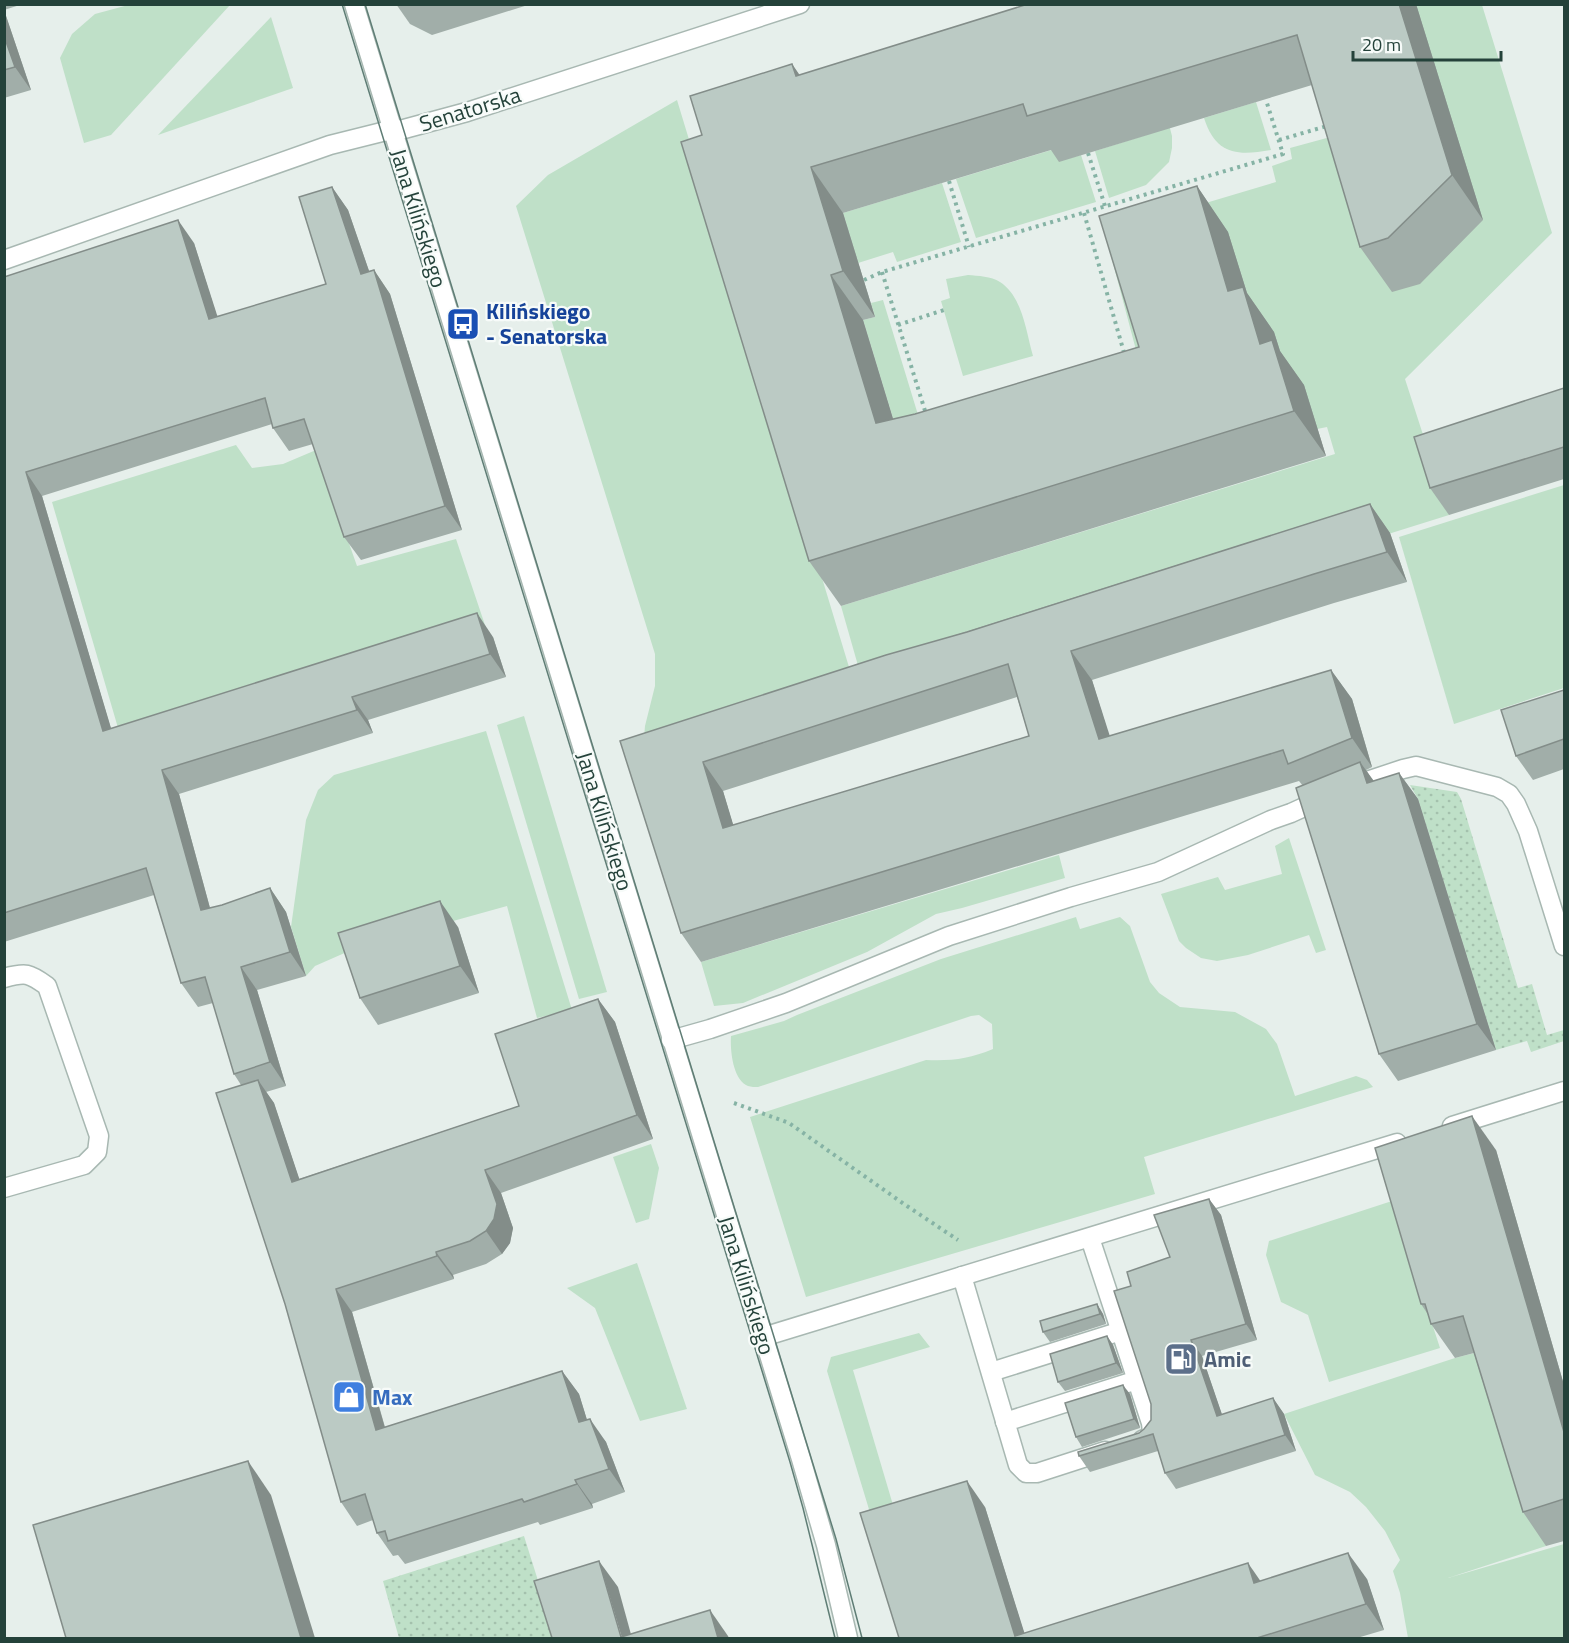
<svg xmlns="http://www.w3.org/2000/svg" width="1569" height="1643" font-family="'Titillium Web',sans-serif">
  <defs>
    <pattern id="garden-dots" width="8" height="8" patternUnits="userSpaceOnUse" patternTransform="scale(1.5)"><rect width="8" height="8" fill="#bfe0c8"/><path d="M2 2h.1M6 6h.1" fill="none" stroke="#a4c1ad" stroke-width="1.8" stroke-linecap="round"/></pattern>
  </defs>
  <rect width="100%" height="100%" fill="#e6efeb"/>
  <!-- green -->
  <g fill="#bfe0c8">
    <polygon points="132,4 230,5 111,135 84,143 60,58 72,34 95,14"/>
    <polygon points="1416,5 1482,5 1552,233 1405,379 1449,515 867,697 841,606 1335,454 1327,427 1317,429 1156,342 1136,350 1105,233 1276,182 1272,166 1292,159 1290,148 1345,133"/>
    <polygon points="271,17 293,88 158,135"/>
    <polygon points="677,100 859,700 641,771 645,726 655,686 655,654 516,206 548,175"/>
    <path d="M1256,102L1271,150C1237,156 1216,155 1204,118Z"/>
    <polygon points="1167,117 1172,136 1172,148 1169,162 1146,185 1109,198 1095,151 1146,135"/>
    <polygon points="1055,149 1059,161 1081,155 1096,202 976,238 956,179"/>
    <polygon points="942,183 961,242 897,262 893,252 858,263 843,213"/>
    <path d="M968,275C978,276 991,276 1000,282C1023,297 1026,332 1033,356L963,376L941,301L950,298L946,279Z"/>
    <polygon points="883,300 933,464 909,471 863,320 875,317 871,303"/>
    <polygon points="236,445 252,468 283,464 316,450 357,566 456,539 487,631 123,745 52,502"/>
    <polygon points="1564,485 1564,688 1454,724 1399,537"/>
    <polygon points="524,716 607,992 579,999 497,725"/>
    <polygon points="486,731 572,1010 537,1018 507,906 356,948 315,966 306,976 291,927 306,820 318,790 334,775"/>
    <polygon points="1289,838 1326,950 1316,953 1309,935 1248,955 1217,961 1201,958 1186,948 1179,941 1161,894 1218,877 1225,890 1282,874 1275,846"/>
    <polygon points="1059,855 1065,878 962,908 936,914 867,952 743,1003 714,1006 701,962"/>
    <path d="M1076,917L1080,929L1120,917L1130,926L1150,982L1159,993L1180,1007L1235,1012L1266,1029L1277,1044L1295,1096L1356,1076L1367,1080L1373,1087L1144,1157L1155,1194L806,1297L750,1117L926,1060C952,1061 969,1059 993,1049L992,1024L979,1015L971,1016L758,1087C755,1087 751,1087 748,1086C733,1080 730,1051 731,1036L784,1021L797,1015L941,959Z"/>
    <polygon points="651,1144 659,1168 649,1219 636,1223 613,1157"/>
    <polygon points="1392,1201 1440,1348 1329,1382 1308,1315 1281,1302 1266,1255 1269,1241"/>
    <polygon points="637,1263 687,1409 640,1421 595,1308 567,1288"/>
    <polygon points="919,1333 930,1347 853,1370 901,1532 878,1539 827,1371 831,1357"/>
    <polygon points="1486,1350 1546,1546 1448,1578 1564,1544 1564,1638 1408,1638 1400,1593 1393,1571 1400,1560 1385,1531 1366,1507 1350,1492 1315,1475 1284,1414 1455,1358"/>
  </g>
  <!-- garden -->
  <g fill="url(#garden-dots)">
    <polygon points="1410,785 1457,792 1461,799 1518,988 1532,984 1547,1035 1564,1030 1564,1041 1531,1052 1527,1041 1496,1050 1418,799"/>
    <polygon points="524,1536 556,1638 399,1638 383,1581"/>
  </g>
  <g fill="none" stroke-linecap="round" stroke-linejoin="round">
    <defs>
      <g id="minor">
        <polyline points="354,4 801,1459 826,1545 848,1638"/>
        <polyline points="4,260 330,145 382,132 404,129 467,112 800,4"/>
        <polyline points="1349,787 1403,769 1416,766 1497,787 1509,794 1516,804 1528,831 1564,946"/>
        <path d="M4,978C26,972 29,973 47,986L99,1136L97,1152L84,1165L4,1188"/>
        <polyline points="671,1040 710,1029 786,1003 949,936 1071,897 1158,872 1271,820 1291,813 1324,798"/>
        <polyline points="1452,1126 1564,1091"/>
        <polyline points="1090,1238 1151,1423 1152,1432 1147,1438 1142,1440"/>
        <polyline points="962,1276 1018,1465 1026,1473 1037,1473 1105,1451"/>
        <polyline points="763,1337 1397,1143"/>
        <polyline points="991,1372 1121,1331"/>
        <polyline points="1005,1422 1137,1380"/>
      </g>
    </defs>
    <!-- minor casing -->
    <use href="#minor" stroke="#a8b8b2" stroke-width="21"/>
    <!-- path -->
    <g stroke="#86b3a5" stroke-width="4" stroke-dasharray="3 4.5" stroke-linecap="butt">
      <polyline points="1279,140 1327,126"/>
      <polyline points="1088,153 1105,206"/>
      <polyline points="949,181 969,247"/>
      <polyline points="1084,213 1125,356"/>
      <polyline points="882,272 926,414"/>
      <polyline points="864,280 882,272 1283,154 1266,100"/>
      <polyline points="898,325 944,310"/>
      <polyline points="734,1103 789,1123 904,1204 958,1240"/>
    </g>
    <!-- minor -->
    <use href="#minor" stroke="#fff" stroke-width="18"/>
    <!-- tram -->
    <g stroke="#5f7d75" stroke-width="1.5">
      <polyline points="342,4 790,1462 803,1508 835,1638"/>
      <polyline points="365,4 836,1539 862,1638"/>
    </g>
  </g>
  <!-- wall -->
  <g fill="#a1aea9" fill-rule="evenodd">
    <polygon points="4,4 23,4 4,10"/>
    <polygon points="396,4 531,4 432,35 410,24"/>
    <polygon points="1416,4 1483,220 1420,284 1392,292 1360,247 1312,85 1059,162 1051,150 843,213 875,317 863,320 893,419 915,414 1139,347 1197,186 1228,232 1247,293 1274,332 1280,351 1304,385 1326,456 841,606 809,561 702,135 792,64 799,75"/>
    <polygon points="4,10 31,90 4,98"/>
    <polygon points="332,187 348,210 369,271 374,270 390,294 462,530 361,560 344,537 313,444 289,451 273,428 272,424 42,496 111,729 493,637 506,677 368,720 373,733 179,794 210,908 222,905 270,888 286,912 306,976 257,990 286,1086 266,1092 274,1103 299,1179 519,1106 598,999 615,1022 653,1139 501,1193 513,1228 510,1243 502,1254 486,1264 453,1275 454,1279 352,1312 385,1427 562,1371 579,1394 587,1420 606,1442 625,1492 592,1504 593,1508 540,1525 538,1522 405,1564 398,1555 393,1556 377,1533 373,1520 357,1526 341,1502 241,1085 234,1074 213,1003 198,1007 181,983 154,895 4,942 4,277 194,243 217,317 326,284"/>
    <polygon points="1564,388 1564,479 1449,515 1430,488"/>
    <path d="M1370,504L1390,533L1407,582L1334,603L1092,680L1109,736L1331,670L1352,699L1372,767L1366,770L1373,781L1399,773L1418,799L1496,1050L1398,1081L1379,1054L1303,786L1299,781L701,962L681,933L620,741ZM1017,697L1029,736L733,825L723,791Z"/>
    <polygon points="1564,690 1564,769 1533,780 1516,756"/>
    <polygon points="458,927 479,993 378,1025 360,998"/>
    <polygon points="1496,1150 1564,1385 1564,1541 1546,1546 1523,1512 1474,1353 1455,1358 1431,1324 1429,1316 1421,1304"/>
    <polygon points="1209,1199 1221,1215 1257,1340 1202,1356 1222,1415 1273,1398 1284,1414 1296,1451 1176,1489 1165,1473 1158,1451 1090,1472 1079,1456 1139,1433 1144,1429 1151,1420 1151,1404 1131,1286 1170,1257"/>
    <polygon points="1097,1304 1103,1314 1106,1324 1050,1342 1043,1332"/>
    <polygon points="1107,1336 1113,1345 1123,1373 1065,1391 1058,1382"/>
    <polygon points="1130,1394 1140,1428 1082,1447 1076,1437"/>
    <polygon points="985,1507 1024,1633 1260,1581 1367,1579 1384,1630 1357,1638 899,1638"/>
  </g>
  <!-- shaded-wall -->
  <g fill="#838d89">
    <polygon points="1399,4 1416,4 1483,220 1452,175"/>
    <polygon points="4,10 31,90 15,67 4,36"/>
    <polygon points="792,64 824,110 796,76"/>
    <polygon points="811,167 843,213 875,317 843,271"/>
    <polygon points="1197,186 1228,232 1247,293 1274,332 1280,351 1304,385 1326,456 1294,411 1260,344 1228,291"/>
    <polygon points="332,187 348,210 378,297 361,274"/>
    <polygon points="178,220 194,243 226,343 209,319"/>
    <polygon points="374,270 390,294 462,530 445,506"/>
    <polygon points="831,275 863,320 908,468 876,423"/>
    <polygon points="26,472 42,496 119,755 103,731"/>
    <polygon points="1370,504 1390,533 1407,582 1387,552"/>
    <polygon points="477,613 493,637 506,677 490,654"/>
    <polygon points="1071,651 1092,680 1120,768 1099,739"/>
    <polygon points="1331,670 1352,699 1372,767 1352,738"/>
    <polygon points="352,697 368,720 373,733 357,710"/>
    <polygon points="703,762 723,791 743,857 723,828"/>
    <polygon points="1360,762 1379,788 1367,783"/>
    <polygon points="162,770 179,794 217,934 201,910"/>
    <polygon points="1399,773 1418,799 1496,1050 1477,1024"/>
    <polygon points="270,888 286,912 306,976 290,952"/>
    <polygon points="440,901 458,927 479,993 460,966"/>
    <polygon points="241,967 257,990 286,1086 270,1062"/>
    <polygon points="598,999 615,1022 653,1139 637,1115"/>
    <polygon points="258,1080 274,1103 308,1205 292,1182"/>
    <polygon points="1472,1116 1496,1150 1564,1385 1564,1432"/>
    <polygon points="485,1170 501,1193 513,1228 510,1243 502,1254 486,1231"/>
    <polygon points="1209,1199 1221,1215 1257,1340 1246,1324"/>
    <polygon points="436,1252 453,1275 454,1279 437,1256"/>
    <polygon points="336,1289 352,1312 392,1453 376,1430"/>
    <polygon points="1097,1304 1103,1314 1106,1324 1100,1314"/>
    <polygon points="1107,1336 1113,1345 1123,1373 1116,1363"/>
    <polygon points="1191,1340 1202,1356 1228,1432 1217,1416"/>
    <polygon points="562,1371 579,1394 595,1446 579,1422"/>
    <polygon points="1123,1385 1130,1394 1140,1428 1134,1419"/>
    <polygon points="1273,1398 1284,1414 1296,1451 1285,1435"/>
    <polygon points="590,1419 606,1442 625,1492 609,1469"/>
    <polygon points="248,1461 271,1495 315,1638 301,1638"/>
    <polygon points="575,1480 592,1504 593,1508 577,1484"/>
    <polygon points="967,1481 985,1507 1026,1638 1015,1636"/>
    <polygon points="1348,1553 1367,1579 1384,1630 1366,1604"/>
    <polygon points="599,1561 618,1587 632,1638 622,1638"/>
    <polygon points="1248,1563 1266,1589 1254,1583"/>
    <polygon points="710,1610 728,1636 729,1638 718,1638"/>
  </g>
  <!-- building -->
  <g fill="#bbcac4" stroke="#838d89" stroke-width="1.5" fill-rule="evenodd">
    <polygon points="1028,4 1399,4 1452,175 1388,238 1360,247 1297,35 1027,116 1023,104 811,167 843,271 831,275 876,423 915,414 1139,347 1099,216 1197,186 1228,291 1243,287 1260,344 1272,340 1294,411 809,561 681,142 702,135 690,96 792,64 796,76"/>
    <polygon points="4,36 15,67 4,70"/>
    <polygon points="332,187 361,274 374,270 445,506 344,537 304,419 273,428 265,398 26,472 103,731 477,613 490,654 352,697 357,710 162,770 201,910 222,905 270,888 290,952 241,967 270,1062 234,1074 205,977 181,983 146,868 4,913 4,277 178,220 209,319 326,284 299,197"/>
    <polygon points="1564,388 1564,447 1430,488 1414,437"/>
    <path d="M1370,504L1387,552L1314,574L1071,651L1099,739L1331,670L1352,738L1288,764L1283,750L681,933L620,741L886,655L967,632ZM1008,664L1029,736L723,828L703,762Z"/>
    <polygon points="1564,690 1564,739 1516,756 1501,710"/>
    <polygon points="1360,762 1367,783 1399,773 1477,1024 1379,1054 1296,788"/>
    <polygon points="440,901 460,966 360,998 338,933"/>
    <polygon points="598,999 637,1115 485,1170 497,1204 494,1219 486,1231 470,1241 436,1252 437,1256 336,1289 376,1430 562,1371 579,1422 590,1419 609,1469 575,1480 577,1484 524,1502 522,1499 388,1541 385,1531 377,1533 365,1494 341,1502 285,1304 216,1093 258,1080 292,1182 519,1106 495,1034"/>
    <polygon points="1472,1116 1564,1432 1564,1499 1523,1512 1463,1316 1431,1324 1425,1304 1421,1304 1375,1148"/>
    <polygon points="1209,1199 1246,1324 1191,1340 1217,1416 1273,1398 1285,1435 1165,1473 1153,1434 1079,1456 1078,1452 1139,1433 1144,1429 1151,1420 1151,1404 1114,1291 1131,1286 1127,1272 1170,1257 1154,1215"/>
    <polygon points="1097,1304 1100,1314 1043,1332 1040,1321"/>
    <polygon points="1107,1336 1116,1363 1058,1382 1050,1354"/>
    <polygon points="1123,1385 1134,1419 1076,1437 1065,1403"/>
    <polygon points="248,1461 301,1638 66,1638 33,1525"/>
    <polygon points="967,1481 1015,1636 1248,1563 1254,1583 1348,1553 1366,1604 1257,1638 899,1638 860,1513"/>
    <polygon points="599,1561 621,1637 710,1610 718,1638 552,1638 534,1581"/>
  </g>
  <!-- icons -->
  <defs>
    <symbol id="bus-square" viewBox="-11 -11 22 22"><rect x="-9" y="-9" width="18" height="18" rx="4" fill="#1a4fb4" stroke="#f7fbf9"/><path d="M-5-6H5V4H4V6H2V4H-2V6H-4V4H-5ZM-3.5-4V0h7V-4ZM-3.5 1.2v1.5H-2V1.2ZM2 1.2v1.5H3.5V1.2Z" fill="#fff"/></symbol>
    <symbol id="fuel-square" viewBox="-11 -11 22 22"><rect x="-9" y="-9" width="18" height="18" rx="4" fill="#5c6f8a" stroke="#f7fbf9"/><path d="M-5.5-6h7V0h2V4h1.3V-2.5L3-4.5l.8-.8L6-3V5H2.5V1h-1V6h-7ZM-4.2-4.7v3.2H.2V-4.7Z" fill="#fff"/></symbol>
    <symbol id="shop-square" viewBox="-11 -11 22 22"><rect x="-9" y="-9" width="18" height="18" rx="4" fill="#3f7fe0" stroke="#f7fbf9"/><path d="M-5-2.5h2.3a2.7 3.5 0 0 1 5.4 0H5L5.5 6h-11ZM-1.5-2.5h3a1.5 2.3 0 0 0-3 0Z" fill="#fff"/></symbol>
  </defs>
  <g fill-rule="evenodd">
    <use href="#bus-square" x="444" y="305" width="38" height="38"/>
    <use href="#fuel-square" x="1162" y="1340" width="38" height="38"/>
    <use href="#shop-square" x="330" y="1378" width="38" height="38"/>
  </g>
  <g text-anchor="middle" dominant-baseline="central" stroke-width="4.5" stroke-linejoin="round" paint-order="stroke">
    <!-- street labels -->
    <g font-size="22" fill="#24423a" stroke="#f7fbf9">
      <text transform="translate(470 109) rotate(-17)">Senatorska</text>
      <text transform="translate(419 218) rotate(73)">Jana Kilińskiego</text>
      <text transform="translate(605 821) rotate(73)">Jana Kilińskiego</text>
      <text transform="translate(747 1285) rotate(73)">Jana Kilińskiego</text>
    </g>
    <!-- transit labels -->
    <g font-size="22" font-weight="bold" fill="#164399" stroke="#f7fbf9" text-anchor="start">
      <text x="486" y="311">Kilińskiego<tspan x="486" dy="25">- Senatorska</tspan></text>
    </g>
    <!-- service labels -->
    <g font-size="22" font-weight="bold" fill="#4e5e75" stroke="#f7fbf9" text-anchor="start">
      <text x="1204" y="1359">Amic</text>
    </g>
    <!-- shop labels -->
    <g font-size="22" font-weight="bold" fill="#366cbe" stroke="#f7fbf9" text-anchor="start">
      <text x="372" y="1397">Max</text>
    </g>
  </g>
  <!-- border -->
  <rect width="1569" height="1643" fill="none" stroke="#24423a" stroke-width="12"/>
  <!-- scale -->
  <path d="M1353 51v9h148v-9" fill="none" stroke="#24423a" stroke-width="3"/>
  <text x="1362" y="51" font-size="18" fill="#24423a" stroke="#f7fbf9" stroke-width="4.5" paint-order="stroke">20 m</text>
</svg>
